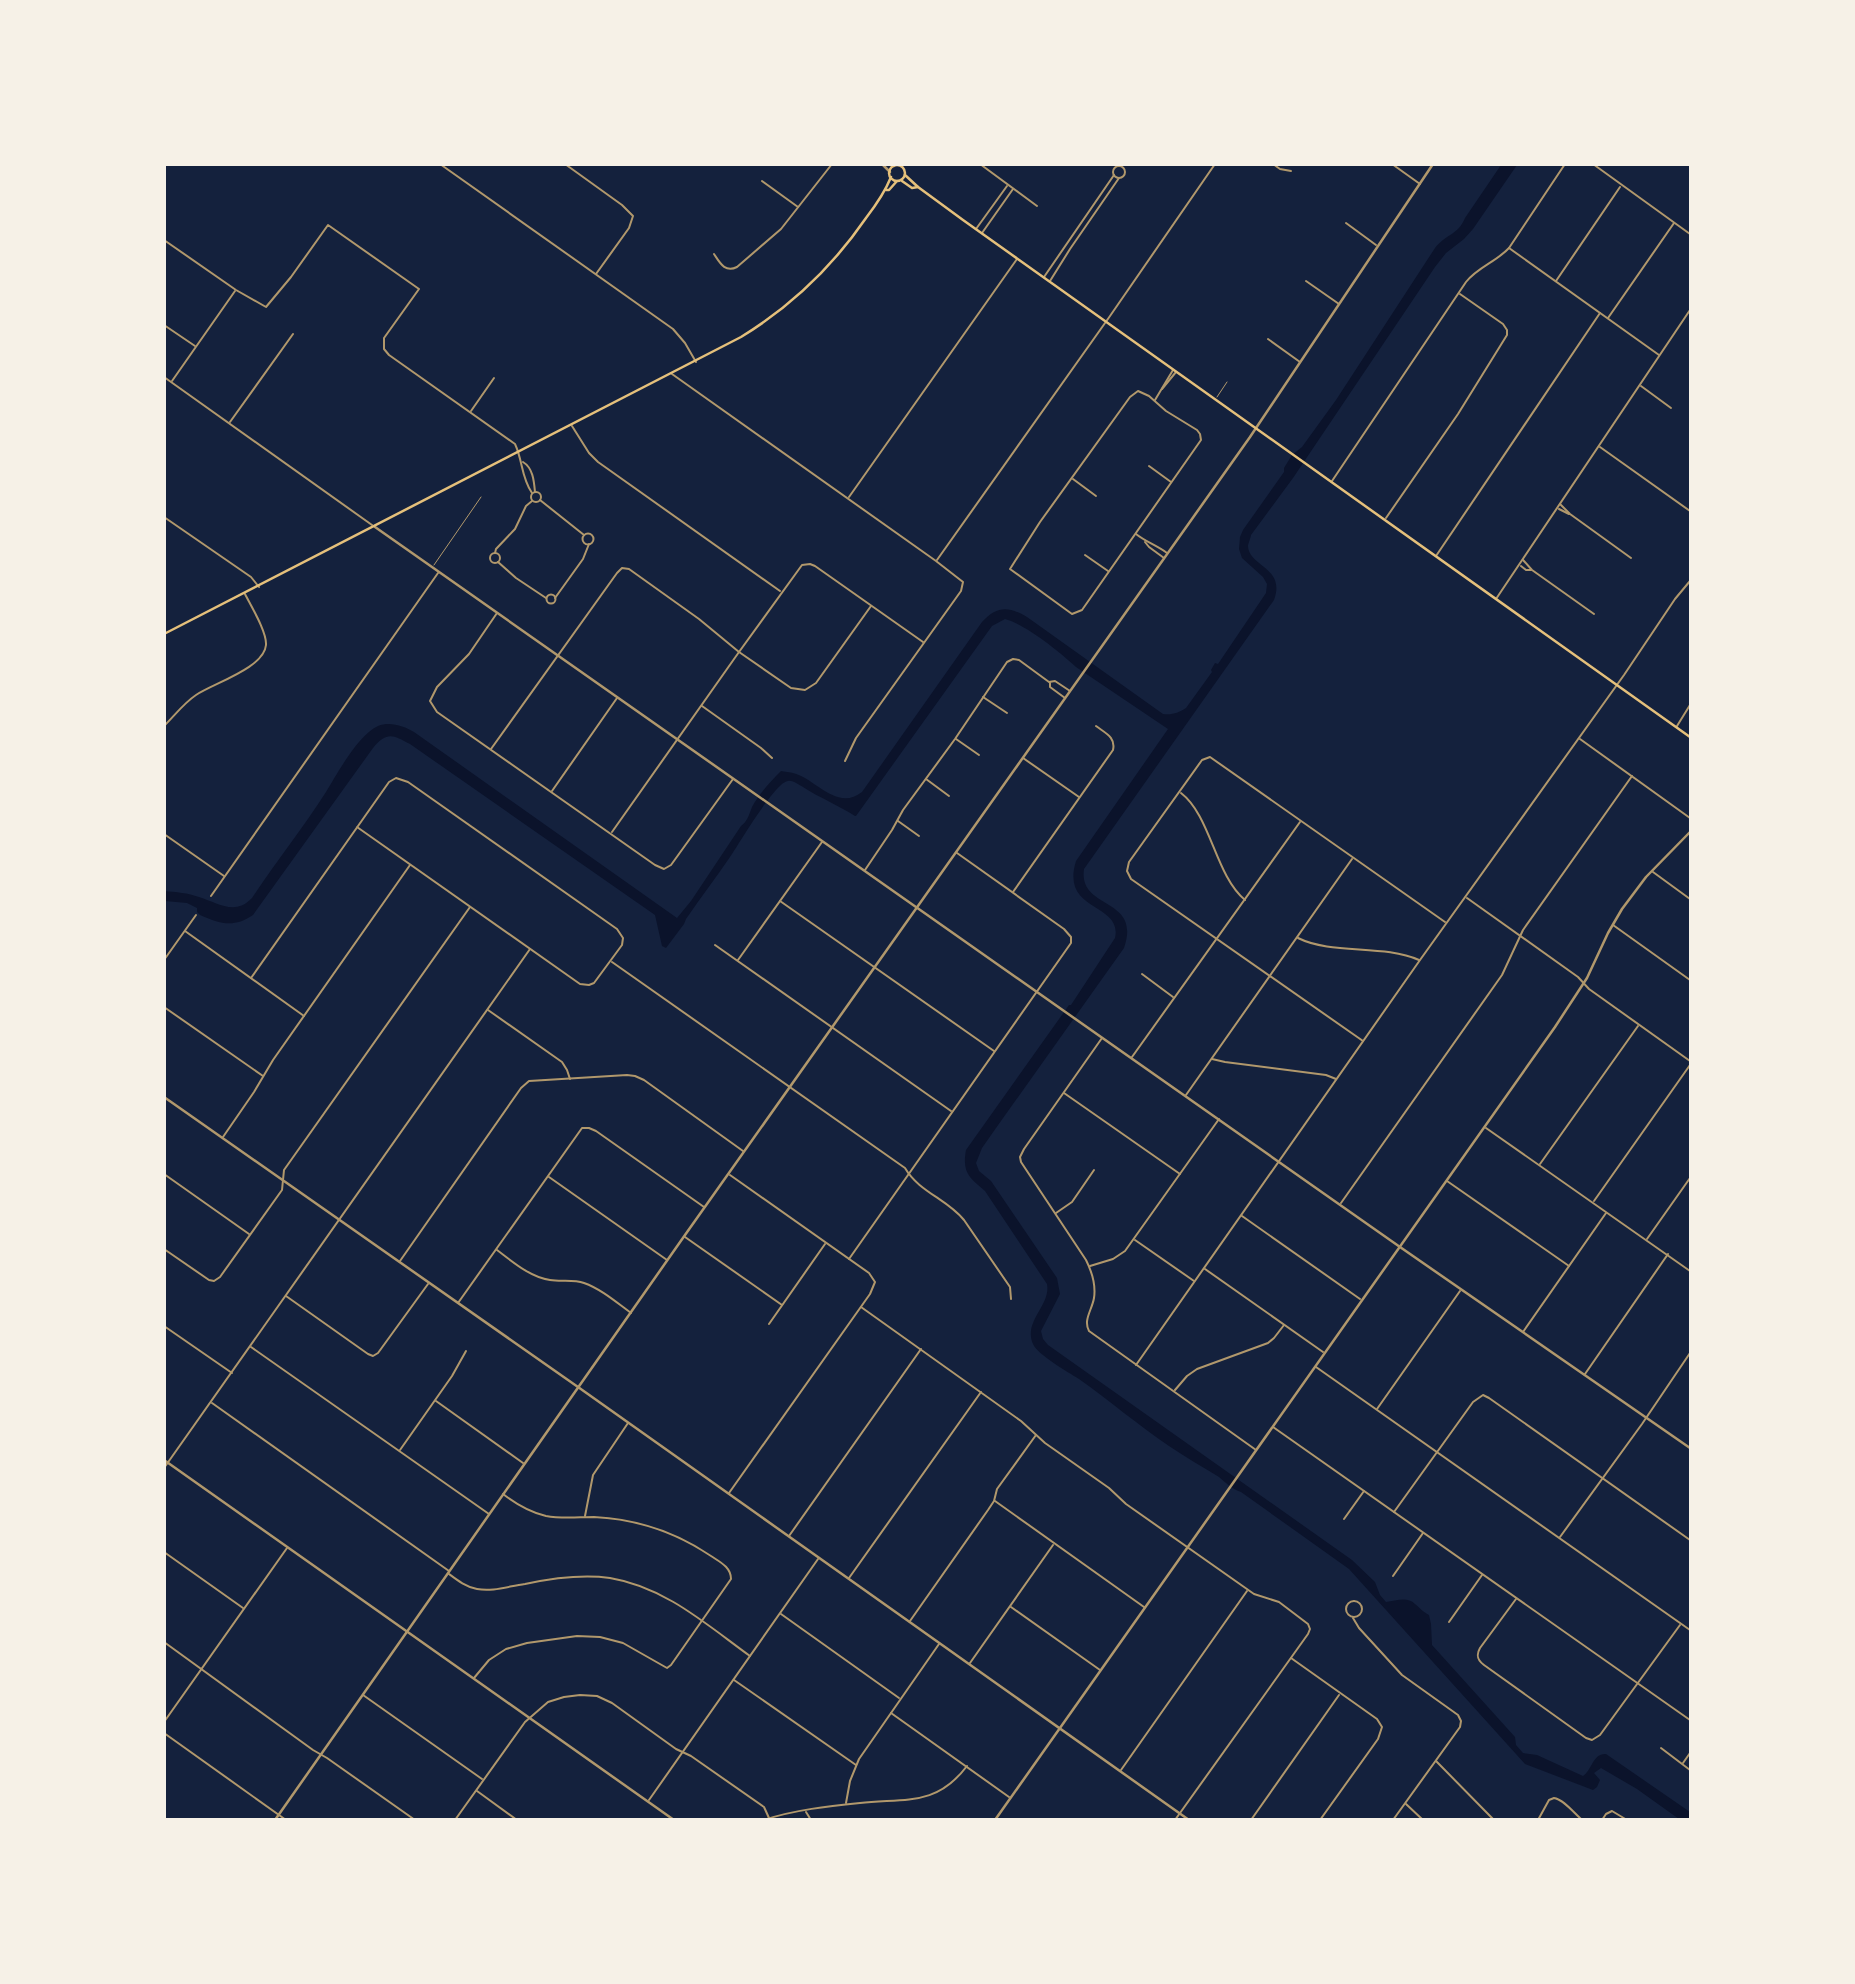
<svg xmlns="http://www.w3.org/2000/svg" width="1855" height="1984" font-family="Bitter,serif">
  <rect width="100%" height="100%" fill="#14213d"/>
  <!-- water -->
  <path fill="#0b132b" d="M1501,165H1517L1473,229L1464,239L1446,253L1435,267L1293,478L1251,535C1251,537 1248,544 1248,546C1249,567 1286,567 1274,600L1084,869C1078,911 1142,896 1124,948L996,1128L982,1148L976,1163L979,1171L991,1181L1057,1278L1060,1294L1041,1331L1043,1339L1048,1345L1352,1560L1375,1582L1380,1595L1386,1602C1396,1601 1407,1596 1415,1604C1420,1608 1423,1612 1429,1615L1431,1624L1432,1645L1515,1737L1516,1745L1523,1753L1537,1755L1583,1776C1592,1770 1593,1753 1606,1754L1690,1812V1819H1679L1637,1789L1601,1768L1594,1773L1600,1780L1597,1787L1593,1790L1525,1764L1349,1569L1241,1492C1232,1489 1226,1483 1219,1477C1203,1467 1185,1457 1169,1446C1138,1425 1110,1401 1079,1379C1068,1372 1038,1355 1033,1344C1023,1321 1051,1306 1047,1284L985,1191C969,1177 962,1173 966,1150L1069,1005H1071L1115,938C1123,902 1060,913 1076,861L1168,729L1076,667C1060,652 1025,624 1005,619L992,626L856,816H855C838,805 820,798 803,787C799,785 793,780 788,781C775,782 739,844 730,857C716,878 700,898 686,919L684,924L666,948L662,946L655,915L410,744C393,735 387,731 373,748L253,915C234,928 220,924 200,915L197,912V908L187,903L165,901L164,891C176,892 188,893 199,897C218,903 235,916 252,898C276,862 303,828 326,792C337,774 358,735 378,726C390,721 404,726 414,732L677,918L691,901L741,826C747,822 749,815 752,807C759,794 771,781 781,771C784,772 791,772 793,773C815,778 837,812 862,792L982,622C997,606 1008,606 1027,617L1163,714C1173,715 1178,713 1186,708L1212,672L1211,670L1215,663L1218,664L1266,593L1267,584L1263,577L1242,558L1239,549L1240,537L1243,530L1284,472V468L1292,455L1302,447L1336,400L1435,248C1446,234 1458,235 1465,218Z"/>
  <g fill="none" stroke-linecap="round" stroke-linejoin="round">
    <!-- service -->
    <g stroke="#b1986c" stroke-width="1">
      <polyline points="1217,397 1227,382"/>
      <polyline points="434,565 481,497"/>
    </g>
    <!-- minor -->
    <g stroke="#b1986c" stroke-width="2">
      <polyline points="440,164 673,329 685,343 696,362"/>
      <polyline points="565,164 622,205 633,216 629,228 596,274"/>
      <polyline points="980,164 1037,206"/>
      <polyline points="1273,164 1280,169 1291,171"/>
      <polyline points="1392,164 1420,184"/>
      <polyline points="1593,164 1690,234"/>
      <circle cx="1119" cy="172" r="6"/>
      <polyline points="762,181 798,207"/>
      <polyline points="164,199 164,200"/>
      <polyline points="1346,223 1376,245"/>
      <polyline points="976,229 1007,186"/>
      <polyline points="982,233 1013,189"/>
      <path d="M164,240L236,290L266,307L291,277L328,225L419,289L384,338V349L389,355L515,444C523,461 521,477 532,493"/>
      <polyline points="1509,248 1659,355"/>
      <path d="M714,254C720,263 725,273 737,267L781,229L832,164"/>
      <polyline points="1044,277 1114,175"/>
      <polyline points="1050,281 1070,249 1119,178"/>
      <polyline points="1306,281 1339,304"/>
      <polyline points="1556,281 1620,187"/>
      <polyline points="1608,318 1674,223"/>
      <polyline points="164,325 195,346"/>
      <polyline points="1268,339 1300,362"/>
      <polyline points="672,374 936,561 963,582 961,591 856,738 845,761"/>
      <polyline points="164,377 372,525"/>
      <polyline points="172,381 235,291"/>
      <polyline points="1641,386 1671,408"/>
      <polyline points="1162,389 1176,372"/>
      <polygon points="1138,391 1149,396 1166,411 1197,430 1200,434 1201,440 1082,610 1072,614 1010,569 1040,522 1130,397"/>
      <polyline points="1155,400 1173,370"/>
      <polyline points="471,411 494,378"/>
      <polyline points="230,422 293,334"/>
      <polyline points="572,426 589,453 598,462 780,591"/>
      <polyline points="1600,447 1690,511"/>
      <path d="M523,462C533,468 534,481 535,492"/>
      <polyline points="1149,466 1171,482"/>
      <polyline points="1073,479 1096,496"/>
      <path d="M1332,481L1466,282C1478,267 1496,262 1509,248L1565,164"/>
      <circle cx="536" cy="497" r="5"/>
      <polyline points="849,497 1017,259"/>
      <polyline points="540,500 584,535"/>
      <polyline points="1560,504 1570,514 1631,558"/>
      <polyline points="1559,509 1569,514"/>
      <polyline points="164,517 251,577 259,587"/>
      <polyline points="1386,518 1458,414 1507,335 1507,330 1503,324 1460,294"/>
      <circle cx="588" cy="539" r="5.5"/>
      <path d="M1136,534C1146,542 1156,545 1167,553"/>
      <polyline points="1145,542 1149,547 1164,558"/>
      <polyline points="495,553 496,549 515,529 526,506 532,501"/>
      <circle cx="495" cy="558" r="5"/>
      <polyline points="1085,555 1108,571"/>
      <polyline points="1436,556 1600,313"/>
      <polyline points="937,560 1110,316 1215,164"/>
      <polyline points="1523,560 1532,570 1594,614"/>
      <polyline points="498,562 516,578 546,598"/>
      <polyline points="1521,566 1526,570 1531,570"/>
      <circle cx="551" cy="599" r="4.5"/>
      <polyline points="555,598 583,559 589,544"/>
      <polyline points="1496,599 1690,310"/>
      <polyline points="497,613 469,654 437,687 430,701 437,712 655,865 664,869 671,865 733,779"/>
      <polyline points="1050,683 1050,687 1065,698"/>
      <polyline points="983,697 1007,713"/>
      <polyline points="702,706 761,748 772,758"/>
      <path d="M164,726C175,715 184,703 196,695C214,683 264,668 266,645C267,632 251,606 245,594"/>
      <polyline points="1677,726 1690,705"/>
      <polyline points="956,739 979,755"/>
      <polyline points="1580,739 1690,818"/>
      <polyline points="491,749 617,573 622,568 629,569 699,619 739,652 791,688 805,690 816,683 871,606"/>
      <polyline points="1023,758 1079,797"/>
      <polyline points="926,779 949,796"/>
      <polyline points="552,791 617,698"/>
      <path d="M1181,793C1211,816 1215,875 1245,900"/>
      <polyline points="898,821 919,836"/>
      <polyline points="612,832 739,652 802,565 810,564 815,566 923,642"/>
      <polyline points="164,834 224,876"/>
      <polyline points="865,870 892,830 903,810 955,739 1007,662 1013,659 1019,660 1049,682 1055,681 1070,691"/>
      <polyline points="1653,872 1690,899"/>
      <path d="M1013,892L1113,750C1116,737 1105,733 1096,726"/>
      <polyline points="211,896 438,573"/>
      <polyline points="1467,898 1578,977 1589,989 1690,1061"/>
      <polyline points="780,901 994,1051"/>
      <polyline points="1613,925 1690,980"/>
      <polyline points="185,931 304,1016"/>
      <path d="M1298,938C1332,955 1383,944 1419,960"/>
      <polyline points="715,945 951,1111"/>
      <polyline points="164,960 196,915"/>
      <polyline points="738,960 822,842"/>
      <path d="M612,962L905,1168C919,1192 947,1199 964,1220L1010,1287L1011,1299"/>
      <polyline points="1142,974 1173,997"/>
      <polyline points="251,978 389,782 396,778 408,782 617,929 623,938 622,945 594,983 589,985 580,984 357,827"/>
      <polyline points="164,1007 263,1076"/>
      <polyline points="488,1010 562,1062 567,1070 570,1079"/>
      <path d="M1102,1038L1024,1149L1020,1157L1021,1162L1086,1260C1092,1272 1096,1285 1094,1298C1092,1310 1083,1320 1089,1331L1256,1450"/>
      <polyline points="1363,1041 1131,879 1127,871 1129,862 1202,760 1210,757 1445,922"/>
      <polyline points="1132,1057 1300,822"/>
      <polyline points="1212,1059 1225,1062 1326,1075 1336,1079"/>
      <polyline points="1064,1093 1180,1174"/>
      <polyline points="1186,1095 1352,859"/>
      <polyline points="1486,1128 1690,1271"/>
      <polyline points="223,1137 254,1092 273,1060 410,865"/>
      <polyline points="1540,1164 1638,1026"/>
      <polyline points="164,1174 249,1234"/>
      <polyline points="549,1177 667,1260"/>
      <polyline points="1447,1181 1569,1266"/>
      <polyline points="1594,1201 1690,1065"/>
      <polyline points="1341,1203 1502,975 1523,930 1632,776"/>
      <polyline points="1056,1213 1072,1202 1094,1170"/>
      <polyline points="1242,1216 1360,1299"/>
      <polyline points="685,1237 782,1305"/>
      <polyline points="1647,1239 1690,1178"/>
      <polyline points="1135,1240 1194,1281"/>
      <polyline points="164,1249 209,1280 214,1281 220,1277 282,1190 284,1170 470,907"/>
      <path d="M497,1250C513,1262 530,1277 550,1280C561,1282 573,1279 584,1283C601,1289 616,1302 631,1313"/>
      <polyline points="849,1259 1071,943 1071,937 1064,929 957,853"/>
      <polyline points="400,1261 521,1088 529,1081 627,1075 635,1076 644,1080 743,1151"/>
      <polyline points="1090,1266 1113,1259 1125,1251 1219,1119"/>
      <polyline points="1205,1269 1323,1352"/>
      <polyline points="286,1296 368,1354 373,1356 378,1353 428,1284"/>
      <polyline points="458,1303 582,1128 589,1128 596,1131 704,1207"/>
      <polyline points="861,1307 1021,1421 1045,1443 1109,1488 1126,1504 1254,1594 1279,1602 1308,1624 1310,1629 1308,1634 1175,1820"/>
      <polyline points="769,1324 825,1244"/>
      <polyline points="164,1326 232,1373"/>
      <polyline points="1523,1332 1606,1213"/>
      <polyline points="251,1347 489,1514"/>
      <polyline points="1136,1365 1420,960 1624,675 1675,599 1690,581"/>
      <polyline points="1316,1367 1690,1630"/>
      <polyline points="1585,1374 1668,1254"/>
      <polyline points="1175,1390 1187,1376 1197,1369 1268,1343 1274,1338 1284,1325"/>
      <polyline points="436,1401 523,1463"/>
      <polyline points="212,1403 449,1571"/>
      <polyline points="1377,1409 1460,1291"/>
      <polyline points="1273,1427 1690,1720"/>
      <polyline points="400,1450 452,1376 466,1351"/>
      <polyline points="164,1468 530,949"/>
      <polyline points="729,1493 870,1294 875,1282 869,1273 730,1175"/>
      <polyline points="995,1501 1144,1607"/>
      <polyline points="1394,1512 1473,1402 1483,1395 1489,1398 1690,1540"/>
      <polyline points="585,1516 593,1475 628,1423"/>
      <polyline points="1344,1519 1364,1491"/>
      <polyline points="789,1536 921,1349"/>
      <polyline points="1560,1537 1642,1424 1690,1353"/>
      <polyline points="164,1552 243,1608"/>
      <path d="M449,1574C457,1580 466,1587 477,1589C493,1592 509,1586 525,1584C553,1578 581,1574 610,1578C665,1587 707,1625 750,1656"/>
      <polyline points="1393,1576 1423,1533"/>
      <polyline points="849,1578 981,1392"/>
      <path d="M1516,1599L1480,1648C1476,1655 1477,1660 1484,1665L1586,1738L1592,1740L1600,1735L1680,1625"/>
      <circle cx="1354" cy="1609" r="8"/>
      <polyline points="1011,1607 1100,1670"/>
      <polyline points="781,1614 899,1698"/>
      <polyline points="1353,1618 1359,1628 1402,1675 1458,1715 1461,1721 1460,1727 1393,1820"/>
      <polyline points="910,1621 988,1510 994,1501 997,1489 1036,1435"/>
      <polyline points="1449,1622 1482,1575"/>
      <polyline points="164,1642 313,1750 327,1758 415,1820"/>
      <polyline points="1291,1658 1377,1719 1382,1727 1378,1739 1320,1820"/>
      <polyline points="970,1663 1053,1545"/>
      <path d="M474,1678L489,1660L506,1649L527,1643L577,1636L600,1637L623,1643L667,1668L671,1665L731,1579C731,1567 720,1562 711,1556C677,1533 636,1519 594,1517C578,1517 562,1519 546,1516C529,1512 516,1504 503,1494"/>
      <polyline points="734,1680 856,1765"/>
      <polyline points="363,1695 482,1779"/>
      <polyline points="891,1713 1009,1797"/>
      <polyline points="164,1722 287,1548"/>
      <polyline points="164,1733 286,1820"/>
      <polyline points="1661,1748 1690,1770"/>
      <polyline points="1436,1761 1493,1819"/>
      <polyline points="1683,1763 1690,1753"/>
      <polyline points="1121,1770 1247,1591"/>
      <polyline points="477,1791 517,1820"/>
      <polyline points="649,1800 818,1559"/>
      <polyline points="846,1803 850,1781 859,1759 939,1644"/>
      <polyline points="1406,1804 1423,1820"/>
      <polyline points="806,1812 811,1820"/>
      <polyline points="455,1820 525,1722 548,1702 564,1697 580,1695 597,1696 612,1703 676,1749 691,1756 764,1807 769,1818"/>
      <path d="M764,1820C793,1810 830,1806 860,1803C905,1798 936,1807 967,1766"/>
      <polyline points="1251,1820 1339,1695"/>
      <path d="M1538,1820L1549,1800L1554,1798C1563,1799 1574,1813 1582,1820"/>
      <polyline points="1602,1820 1606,1814 1612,1811 1627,1820"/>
    </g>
    <!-- tertiary -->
    <g stroke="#b1986c" stroke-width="2.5">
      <polyline points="882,164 890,172"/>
      <polyline points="890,164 894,166"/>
      <polyline points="375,527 1400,1247 1690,1448"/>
      <polyline points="164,1097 578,1387 1189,1820"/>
      <polyline points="164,1460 674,1820"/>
      <polyline points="275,1820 685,1235 1250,437 1433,164"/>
      <polyline points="995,1820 1555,1027 1587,978 1608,933 1622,909 1646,877 1690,832"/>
    </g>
    <!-- secondary -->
    <g stroke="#e5c07b" stroke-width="2.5">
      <circle cx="897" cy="173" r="8"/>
      <polyline points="905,175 918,187 963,220 1690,737"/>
      <polyline points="902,181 912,188 918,187"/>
      <polyline points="886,190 889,190 897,181"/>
      <path d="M164,634L741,337C790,307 833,266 866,218C876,205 885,192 891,177"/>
    </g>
  </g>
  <!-- border -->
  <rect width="1855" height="1984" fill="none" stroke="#f6f1e7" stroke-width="332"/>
</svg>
